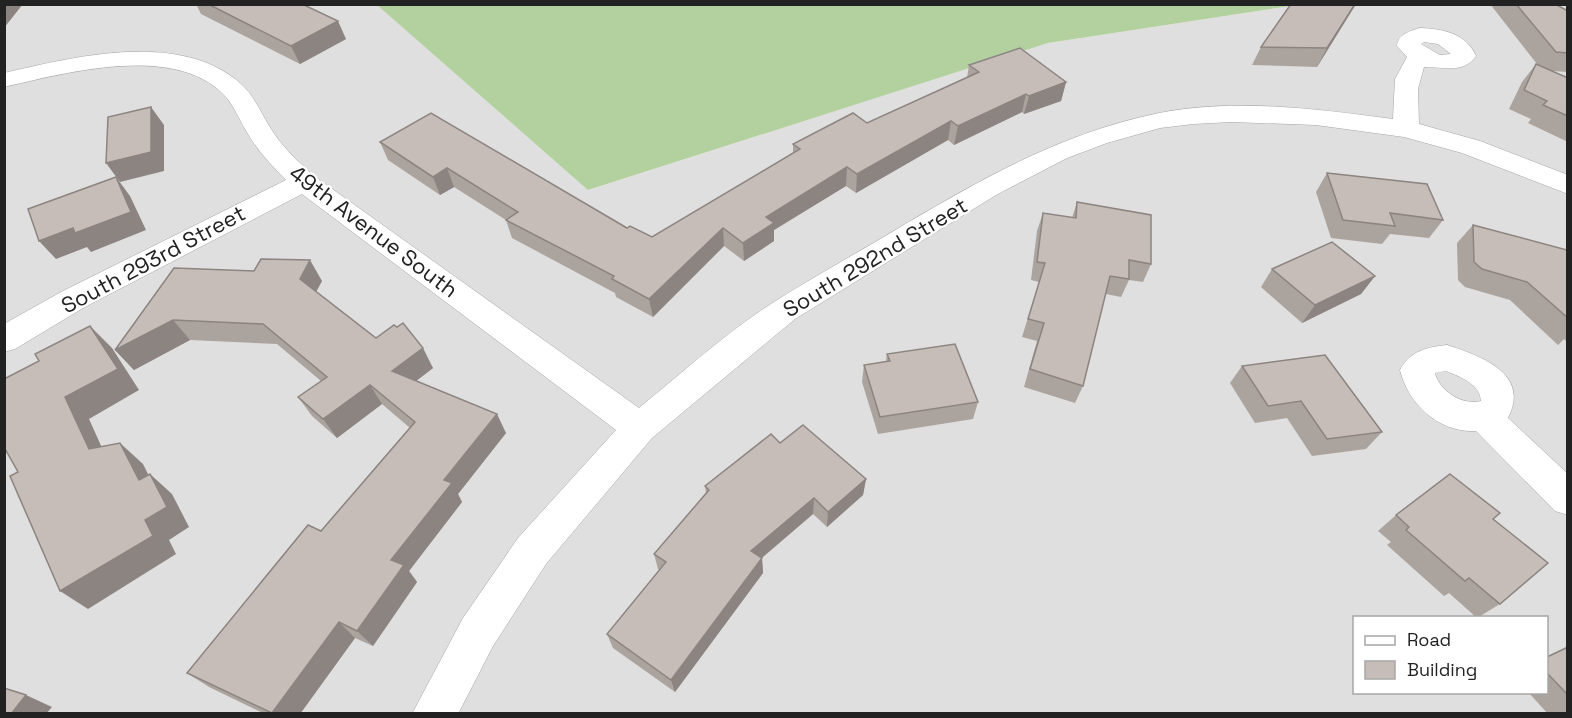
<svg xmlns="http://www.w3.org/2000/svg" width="1572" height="718" font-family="'Space Grotesk',sans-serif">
  <rect width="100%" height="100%" fill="#f2eee9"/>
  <!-- residential -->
  <path fill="#e0dfdf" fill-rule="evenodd" d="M4,5H377L589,190L1048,43L1297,5H1567V713H5ZM1354,618H1546V692H1354Z"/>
  <!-- forest -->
  <polygon fill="#b2d19e" points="377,5 1297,5 1048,43 588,190"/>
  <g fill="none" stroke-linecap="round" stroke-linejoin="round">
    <defs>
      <g id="minor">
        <path d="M1420,28C1443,29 1466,33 1476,56C1463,75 1442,66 1424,67L1418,89L1419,124L1480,141L1568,175V194L1462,153L1404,137L1316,125L1232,122L1193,124L1160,128L1107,143L1067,158L996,195L795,319L652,438L546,564L493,646L458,714H412L463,618L518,538L616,430L302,194L83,308L15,349L4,352V324L61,292L286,180C272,166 258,151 248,134C240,122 235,106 224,95C174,43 66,73 4,87V73C74,57 179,30 240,83C255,96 262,116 273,132C284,149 299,162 314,176L639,408C683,372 727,332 774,302C818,274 863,250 907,223C989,175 1063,133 1159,113C1235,98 1316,109 1393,119L1395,79L1407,57L1397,46C1398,34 1410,31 1420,28ZM1424,42L1438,44L1451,54L1440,55L1421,44Z"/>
        <path d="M1447,345C1480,356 1531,373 1508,418L1568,474V515L1555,511L1476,431C1439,433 1408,404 1400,370C1410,351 1427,347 1447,345ZM1446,371C1461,377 1480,384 1481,401C1463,406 1439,391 1435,373Z"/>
      </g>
    </defs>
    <!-- minor casing -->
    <use href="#minor" stroke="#a6a6a6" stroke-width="1"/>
    <!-- minor -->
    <use href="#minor" fill="#fff" fill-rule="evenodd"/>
  </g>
  <!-- wall -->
  <g fill="#aba39e">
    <polygon points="196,4 302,4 346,39 300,64 201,14"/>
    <polygon points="1291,4 1356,4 1317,67 1252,65 1261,47"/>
    <polygon points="1490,4 1555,4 1568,11 1568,72 1552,71 1568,78 1568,142 1528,123 1531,119 1509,109 1522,82 1536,64 1537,64"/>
    <polygon points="969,65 1066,82 1061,101 1024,114 1022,112 954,145 948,140 856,193 846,186 774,230 774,241 744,261 724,246 653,317 616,297 615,293 512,238 506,220 454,187 440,195 388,160 380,142 652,237 793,153 793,144 867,123 967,78"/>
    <polygon points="1327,173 1443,220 1429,238 1390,234 1382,244 1331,238 1316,192"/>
    <polygon points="1077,202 1151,264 1143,282 1129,280 1121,297 1106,294 1083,386 1075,403 1024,387 1037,341 1022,337 1039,282 1031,280 1037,231 1043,213 1072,218"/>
    <polygon points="1473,225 1567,250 1568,343 1564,339 1558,345 1510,300 1465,287 1458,280 1457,243"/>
    <polygon points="1272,269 1375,276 1361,294 1302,323 1261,287"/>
    <polygon points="254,271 322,281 316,292 376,338 433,368 416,381 506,433 458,494 462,502 409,571 417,582 373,646 355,638 300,714 265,714 209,687 187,673 321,531 410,428 382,404 337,438 312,416 298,397 321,381 277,344 190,340 134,370 115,350"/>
    <polygon points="887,354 978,402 973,419 878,434 862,382 864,365 886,361"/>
    <polygon points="1242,366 1382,432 1366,449 1312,456 1287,418 1255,423 1230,383"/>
    <polygon points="780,443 866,479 863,495 827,527 813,514 762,558 763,573 675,692 613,648 607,634 660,570 658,569 654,554 706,493 705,486"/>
    <polygon points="1396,515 1493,519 1500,604 1477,618 1449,593 1444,596 1387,545 1391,542 1378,531"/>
    <polygon points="1568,647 1568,714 1548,714 1529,693 1546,693 1546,657"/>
  </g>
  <!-- shaded-wall -->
  <g fill="#8b8481">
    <polygon points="4,4 23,4 4,28"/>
    <polygon points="1355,4 1356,4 1317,67 1327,48"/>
    <polygon points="338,21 346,39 300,64 291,46"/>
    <polygon points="1066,82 1061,101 1024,114 1029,96"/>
    <polygon points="1026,94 1022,112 954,145 958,126"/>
    <polygon points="151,107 164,125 164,171 120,182 106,163"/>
    <polygon points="951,121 948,140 856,193 857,174"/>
    <polygon points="847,167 846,186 774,230 774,241 744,261 743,243 766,217"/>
    <polygon points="447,168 454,187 440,195 433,177"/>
    <polygon points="116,177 130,196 146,230 91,252 87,247 56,259 39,241"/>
    <polygon points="723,228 724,246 653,317 649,299"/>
    <polygon points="310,260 322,281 312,299 300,279"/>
    <polygon points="1375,276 1361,294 1302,323 1315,305"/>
    <polygon points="173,320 190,340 134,370 115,350"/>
    <polygon points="90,326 112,348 139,390 89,419 112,470 89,449 65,397"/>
    <polygon points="423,348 433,368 403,391 392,371"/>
    <polygon points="370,385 382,404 337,438 323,419"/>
    <polygon points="497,414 506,433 458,494 462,502 409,571 417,582 373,646 357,631 391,560 444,480"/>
    <polygon points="120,443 143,464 161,500 139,480"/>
    <polygon points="150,474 172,494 189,527 169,540 176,554 88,609 60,591 145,520"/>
    <polygon points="866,479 863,495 827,527 828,512"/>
    <polygon points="814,498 813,514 752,566 751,551"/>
    <polygon points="762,558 763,573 675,692 671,680"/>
    <polygon points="339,622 355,638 300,714 272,713"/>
    <polygon points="26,695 52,707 46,714 11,714"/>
  </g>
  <!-- building -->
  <g fill="#c7bdb8" stroke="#8b8481" stroke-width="1.5">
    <polygon points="208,4 302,4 338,21 291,46"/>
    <polygon points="1291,4 1355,4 1327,48 1261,47"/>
    <polygon points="1516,4 1555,4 1568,11 1568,53 1556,52"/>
    <polygon points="1020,48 1066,82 1029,96 1026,94 958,126 951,121 857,174 847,167 766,217 774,223 743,243 723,228 649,299 612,279 614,276 506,220 518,212 447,168 433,177 380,142 431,113 627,228 630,226 652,237 800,149 793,144 853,113 867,123 979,72 969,65"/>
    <polygon points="1536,64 1568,78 1568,116 1543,105 1547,101 1524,90"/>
    <polygon points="151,107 151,152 106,163 108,117"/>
    <polygon points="1327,173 1427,184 1443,220 1390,213 1395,226 1343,220"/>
    <polygon points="116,177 131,212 75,233 73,228 39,241 28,209"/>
    <polygon points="1077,202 1151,215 1151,264 1129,260 1129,279 1110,276 1083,386 1030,369 1044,323 1028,319 1045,263 1037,262 1043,213 1076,218"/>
    <polygon points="1473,225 1567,250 1568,318 1527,282 1482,269 1474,262"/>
    <polygon points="1332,242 1375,276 1315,305 1272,269"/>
    <polygon points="261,259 310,260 300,279 376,338 394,325 397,327 403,323 423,348 392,371 497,414 444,480 452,483 391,560 404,565 357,631 339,622 272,713 187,673 308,525 321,531 415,422 370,385 323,419 298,397 327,377 263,324 173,320 115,350 174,268 254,271"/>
    <polygon points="90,326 118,369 65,397 89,449 120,443 139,480 150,474 167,507 145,520 153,536 60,591 10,476 18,472 4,447 4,379 39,361 35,354"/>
    <polygon points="955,344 978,402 880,417 864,365 890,361 887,354"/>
    <polygon points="1325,355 1382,432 1327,439 1301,401 1268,406 1242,366"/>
    <polygon points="803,425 866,479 828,512 814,498 751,551 762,558 671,680 607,634 666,562 654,554 709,490 705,486 771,434 780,443"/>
    <polygon points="1450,474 1500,513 1493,519 1548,563 1500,604 1469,578 1465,581 1406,530 1409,527 1396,515"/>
    <polygon points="1568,647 1568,695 1547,673 1547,657"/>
    <polygon points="4,688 26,695 11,714 4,714"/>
  </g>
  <g text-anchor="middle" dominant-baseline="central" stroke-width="4.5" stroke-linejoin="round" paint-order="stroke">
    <!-- street labels -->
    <g font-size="22" fill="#222" stroke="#fff">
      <text transform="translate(374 231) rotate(37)">49th Avenue South</text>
      <text transform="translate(875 257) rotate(-31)">South 292nd Street</text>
      <text transform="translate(153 259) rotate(-28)">South 293rd Street</text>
    </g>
  </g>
  <!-- border -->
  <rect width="1572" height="718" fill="none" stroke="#222222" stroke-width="12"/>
  <!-- legend -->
  <rect x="1353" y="616" width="195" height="78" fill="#ffffff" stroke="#a7a7a7" stroke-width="1.5"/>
  <rect x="1365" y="636" width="30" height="9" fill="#ffffff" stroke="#a7a7a7" stroke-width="1.5"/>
  <text x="1407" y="646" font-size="18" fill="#222222">Road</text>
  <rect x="1365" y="661" width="30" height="18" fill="#c7bdb8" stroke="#a7a7a7" stroke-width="1.5"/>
  <text x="1407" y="676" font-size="18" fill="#222222">Building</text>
</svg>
